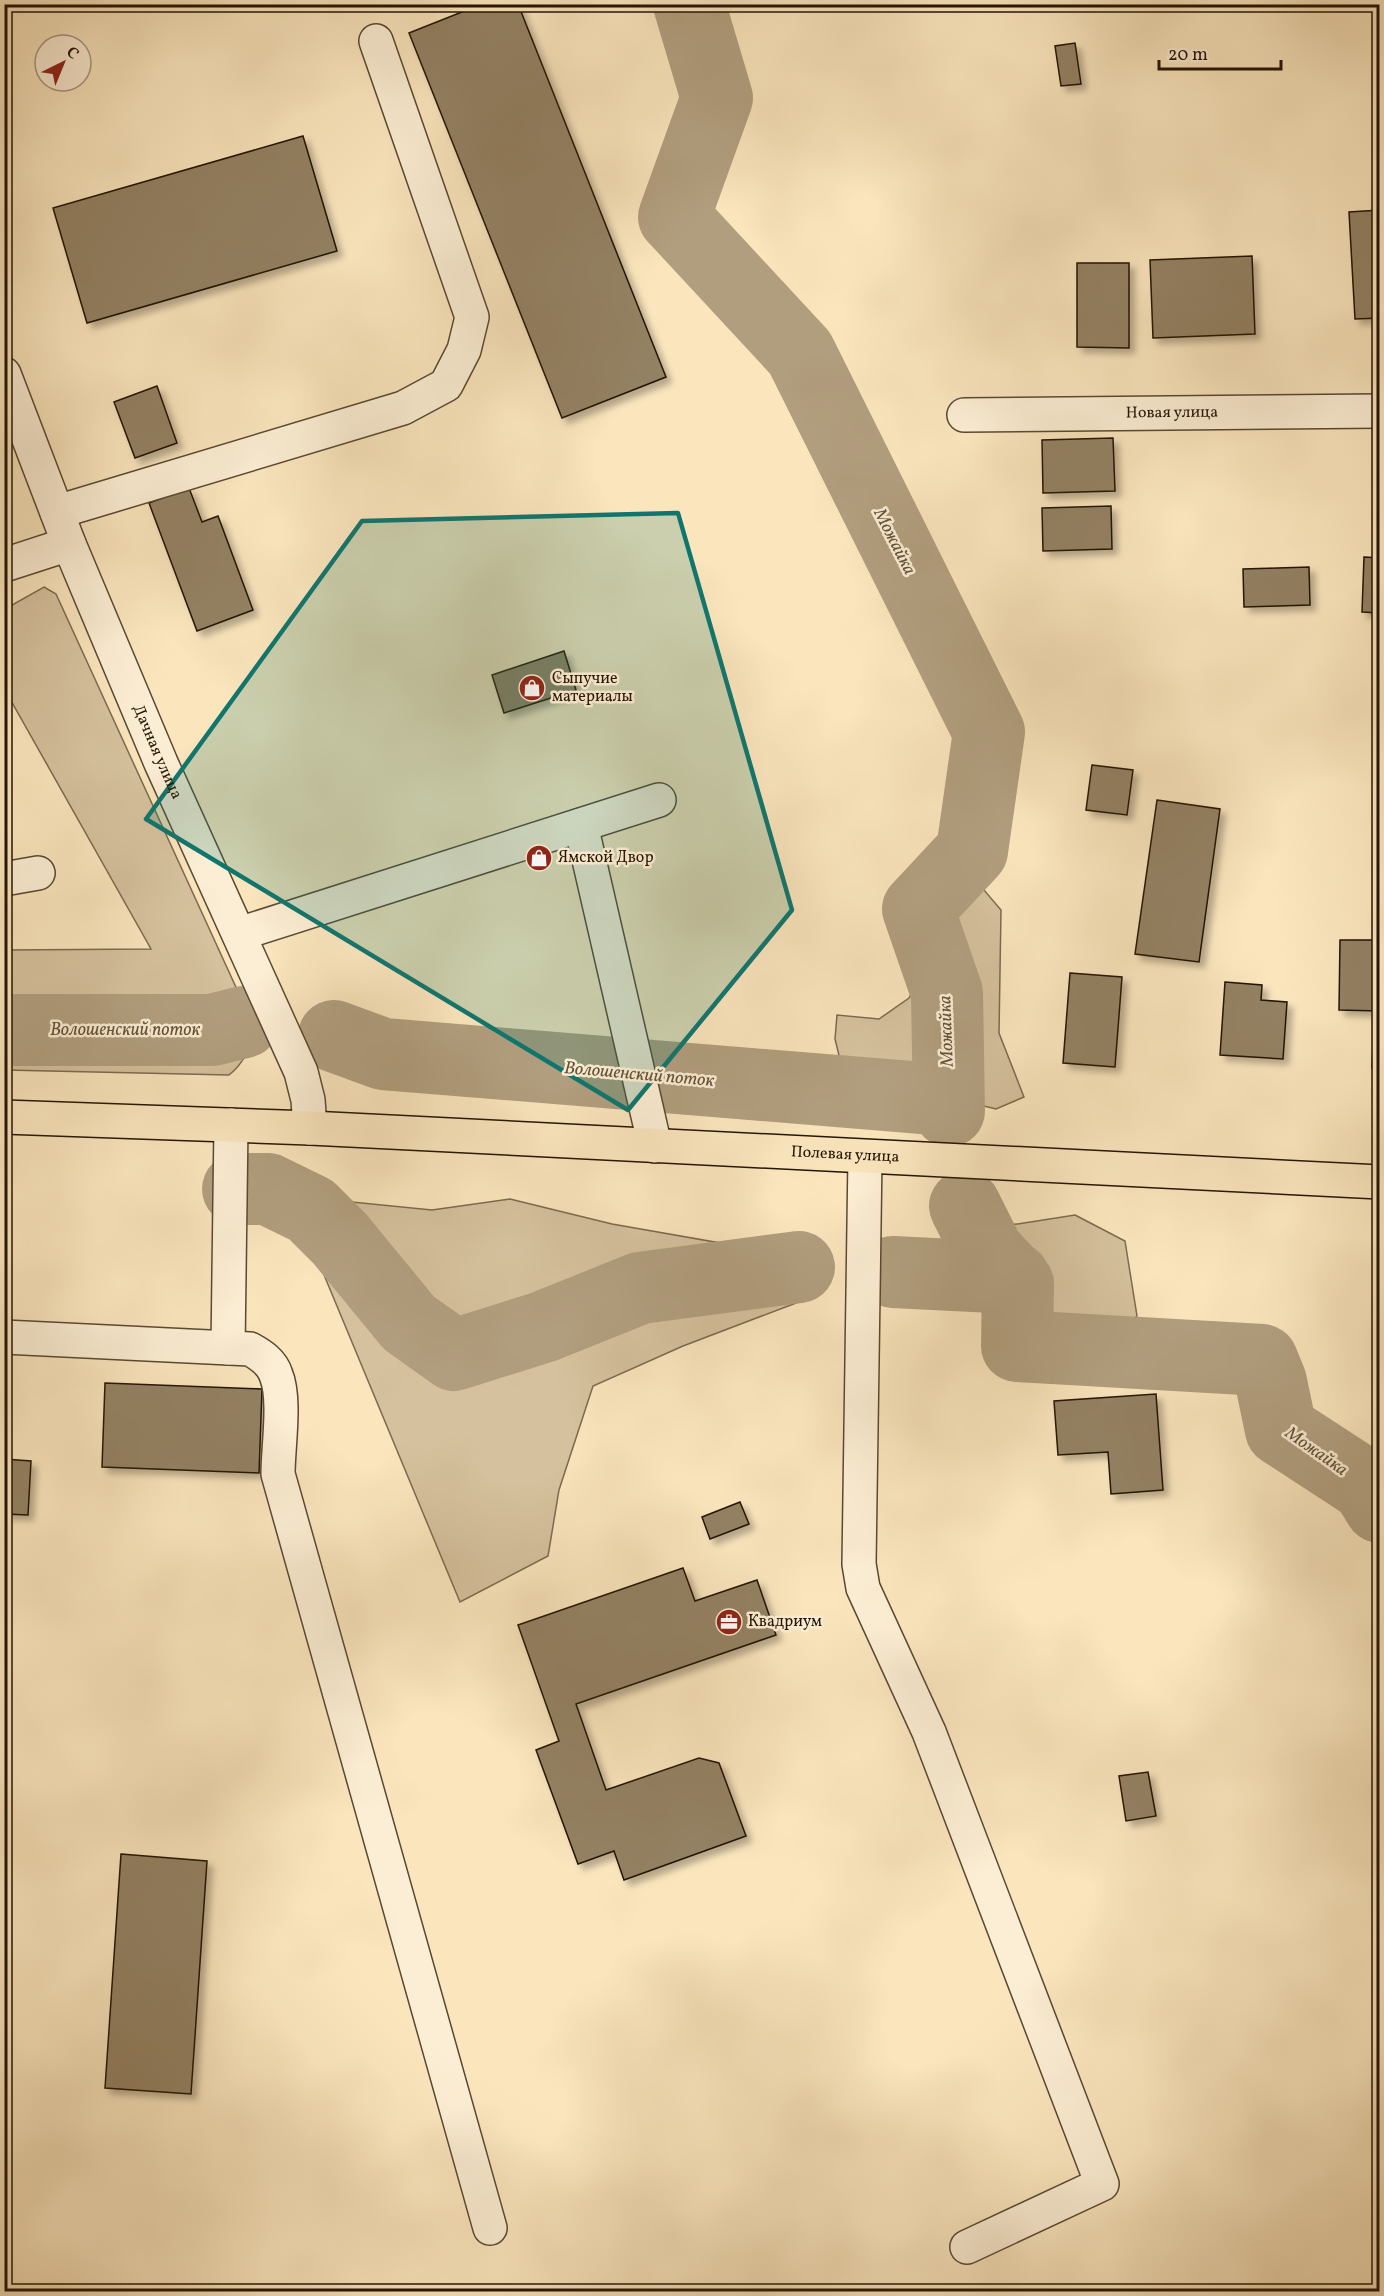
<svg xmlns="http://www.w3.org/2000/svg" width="1384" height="2296" font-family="Vollkorn,serif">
  <defs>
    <filter id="shadow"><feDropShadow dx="5.5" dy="5.5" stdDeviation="3" flood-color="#0004"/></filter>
  </defs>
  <rect width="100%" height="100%" fill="#fae5bd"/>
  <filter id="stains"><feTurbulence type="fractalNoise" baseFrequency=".00333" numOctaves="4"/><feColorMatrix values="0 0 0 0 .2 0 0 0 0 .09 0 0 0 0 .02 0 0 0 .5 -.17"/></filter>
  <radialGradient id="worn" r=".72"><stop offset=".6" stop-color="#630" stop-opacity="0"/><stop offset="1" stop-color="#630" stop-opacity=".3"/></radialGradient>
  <!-- green -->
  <g fill="#d5c19d" stroke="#7c6a50" stroke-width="1.5">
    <path d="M44,587L56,594L251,1020C253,1043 247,1061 229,1075L5,1070V950L151,949L5,690V609Z"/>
    <polygon points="967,882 984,890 1001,910 999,1033 1024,1097 996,1109 843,1072 835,1039 837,1015 879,1019 909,998"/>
    <polygon points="510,1199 612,1224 789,1255 807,1284 805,1297 796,1303 683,1346 593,1386 559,1490 548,1556 460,1602 312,1246 332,1200 432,1210"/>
    <polygon points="1075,1215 1125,1241 1137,1316 1112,1336 1047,1324 1002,1252 1004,1226"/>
  </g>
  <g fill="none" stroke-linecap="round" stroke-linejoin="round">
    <!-- river -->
    <g stroke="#b19e7e" stroke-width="72">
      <polyline points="689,4 717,98 674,217 800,353 989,732 972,851 918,909 947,993 949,1111"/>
      <polyline points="4,1030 212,1030 244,1022"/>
      <polyline points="334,1036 383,1054 947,1100"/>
      <polyline points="238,1189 268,1189 311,1210 340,1239 409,1323 454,1355 543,1327 640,1288 799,1267"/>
      <polyline points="965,1206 988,1252 1018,1284 1017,1346 1262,1360 1271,1382 1281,1430 1367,1486 1380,1507"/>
      <polyline points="893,1272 1014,1278"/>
    </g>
  </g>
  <!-- building -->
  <g fill="#938164" stroke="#231403" stroke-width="1.5" filter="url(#shadow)">
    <polygon points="482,4 518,4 666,377 562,418 409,33"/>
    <polygon points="1075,43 1081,84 1061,86 1055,46"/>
    <polygon points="303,136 337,251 87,323 53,208"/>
    <polygon points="1380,210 1380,318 1355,319 1349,212"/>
    <polygon points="1252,256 1255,334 1153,338 1150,260"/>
    <polygon points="1077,263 1129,263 1129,348 1077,347"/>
    <polygon points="157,386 177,443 135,458 114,402"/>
    <polygon points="1113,438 1115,491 1043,493 1042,440"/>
    <polygon points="189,488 202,522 218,516 253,610 197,631 149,503"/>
    <polygon points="1111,506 1112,549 1043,551 1042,508"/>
    <polygon points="1364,557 1380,558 1380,613 1362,612"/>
    <polygon points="1309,567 1310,605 1244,607 1243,569"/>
    <polygon points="564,651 576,690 504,713 492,675"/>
    <polygon points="1092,765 1133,770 1127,815 1086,810"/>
    <polygon points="1157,800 1220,809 1199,962 1135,954"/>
    <polygon points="1340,940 1380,940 1380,1011 1339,1010"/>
    <polygon points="1070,973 1122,977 1115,1067 1063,1063"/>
    <polygon points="1225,982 1262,985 1261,1000 1287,1002 1283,1059 1220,1055"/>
    <polygon points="1374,1017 1380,1018 1380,1068 1372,1068"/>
    <polygon points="105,1383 262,1389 259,1473 102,1467"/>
    <polygon points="1156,1394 1163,1490 1111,1494 1108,1452 1058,1455 1054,1401"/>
    <polygon points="4,1459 31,1461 28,1515 4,1514"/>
    <polygon points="740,1502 749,1524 710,1539 702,1517"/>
    <polygon points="683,1568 695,1601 757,1580 776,1635 576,1704 606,1790 699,1758 719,1763 746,1836 624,1880 614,1851 578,1864 536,1750 559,1741 518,1625"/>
    <polygon points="1148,1772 1156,1816 1126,1821 1119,1776"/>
    <polygon points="121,1854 207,1861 191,2094 105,2088"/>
  </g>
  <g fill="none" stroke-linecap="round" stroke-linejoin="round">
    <defs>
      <g id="minor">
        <path id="s1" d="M4,374L69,544L161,763L301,1072L308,1100L310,1128"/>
        <path id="s2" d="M964,415L1380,411"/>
        <polyline points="57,512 403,408 446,385 464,350 472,317 376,41"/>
        <polyline points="4,565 69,544"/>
        <polyline points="581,825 655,1146"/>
        <polyline points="4,879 38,873"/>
        <polyline points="239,934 659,800"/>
        <polyline points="865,1157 859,1564 863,1588 929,1732 1102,2184 967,2247"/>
        <path d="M4,1337L250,1349C261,1355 272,1362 276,1375C286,1399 278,1447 278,1474L490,2228"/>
        <polyline points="228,1348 231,1125"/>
      </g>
      <g id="major">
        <path id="s3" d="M4,1117L310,1128L1380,1182"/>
      </g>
    </defs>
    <!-- minor casing -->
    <use href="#minor" stroke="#594832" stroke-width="36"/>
    <!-- major casing -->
    <use href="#major" stroke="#231403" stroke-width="36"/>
    <!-- minor -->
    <use href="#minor" stroke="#fceed4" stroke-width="33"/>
    <!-- major -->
    <use href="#major" stroke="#fae5bd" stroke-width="33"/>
  </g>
  <!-- marked area -->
  <path fill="#0f766e" fill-opacity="0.2" stroke="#0f766e" stroke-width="4.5" stroke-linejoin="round" d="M678,513L792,910L628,1110L146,819L362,521Z"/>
  <!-- icons -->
  <defs>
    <symbol id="shop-disc" viewBox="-11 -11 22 22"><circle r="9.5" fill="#8f2418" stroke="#fceed4"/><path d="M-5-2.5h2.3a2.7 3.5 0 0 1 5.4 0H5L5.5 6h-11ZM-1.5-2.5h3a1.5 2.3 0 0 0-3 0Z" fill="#fff"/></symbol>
    <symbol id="office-disc" viewBox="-11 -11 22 22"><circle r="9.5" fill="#8f2418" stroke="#fceed4"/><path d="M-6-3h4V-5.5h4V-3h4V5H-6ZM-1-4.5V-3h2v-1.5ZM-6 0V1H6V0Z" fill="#fff"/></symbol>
  </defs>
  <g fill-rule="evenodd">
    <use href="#shop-disc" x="517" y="673" width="30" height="30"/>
    <use href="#shop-disc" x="524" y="843" width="30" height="30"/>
    <use href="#office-disc" x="714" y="1607" width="30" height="30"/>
  </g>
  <g text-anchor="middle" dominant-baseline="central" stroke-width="5" stroke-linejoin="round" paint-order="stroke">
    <!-- street labels -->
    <g font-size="16" fill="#231403" stroke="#fceed4">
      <text stroke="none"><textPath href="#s2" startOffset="208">Новая улица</textPath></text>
      <text stroke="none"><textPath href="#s1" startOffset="408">Дачная улица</textPath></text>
      <text stroke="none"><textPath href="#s3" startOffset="842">Полевая улица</textPath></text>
    </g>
    <!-- poi labels -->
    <g font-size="16" fill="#231403" stroke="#fceed4" text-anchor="start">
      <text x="552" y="679">Сыпучие<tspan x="552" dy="18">материалы</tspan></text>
      <text x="558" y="858">Ямской Двор</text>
      <text x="748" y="1622">Квадриум</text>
    </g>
    <!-- water labels -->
    <g font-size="18" font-style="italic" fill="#63523a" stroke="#fceed4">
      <text transform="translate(894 542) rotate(63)">Можайка</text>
      <text x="125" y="1030">Волошенский поток</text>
      <text transform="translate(947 1031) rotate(-92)">Можайка</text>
      <text transform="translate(639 1075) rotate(5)">Волошенский поток</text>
      <text transform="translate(1316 1452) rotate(35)">Можайка</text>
    </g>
  </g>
  <!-- margin -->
  <rect width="1384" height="2296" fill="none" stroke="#fae5bd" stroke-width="24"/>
  <rect x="6" y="6" width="1372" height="2284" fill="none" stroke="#231403" stroke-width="3"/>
  <rect x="12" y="12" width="1360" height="2272" fill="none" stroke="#231403" stroke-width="1.5"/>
  <!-- north arrow -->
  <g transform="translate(63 63) rotate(43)"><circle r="28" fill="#fceed4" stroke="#a59780" stroke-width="1.5"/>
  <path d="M0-4.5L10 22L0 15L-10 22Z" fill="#8f2418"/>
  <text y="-9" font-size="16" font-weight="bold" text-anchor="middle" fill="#231403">С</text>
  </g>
  <!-- scale -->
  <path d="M1159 60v9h122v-9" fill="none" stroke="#231403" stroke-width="3"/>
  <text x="1168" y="60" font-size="18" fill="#231403" stroke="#fceed4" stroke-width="4.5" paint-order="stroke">20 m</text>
  <rect width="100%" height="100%" filter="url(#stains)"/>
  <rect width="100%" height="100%" fill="url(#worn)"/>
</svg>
